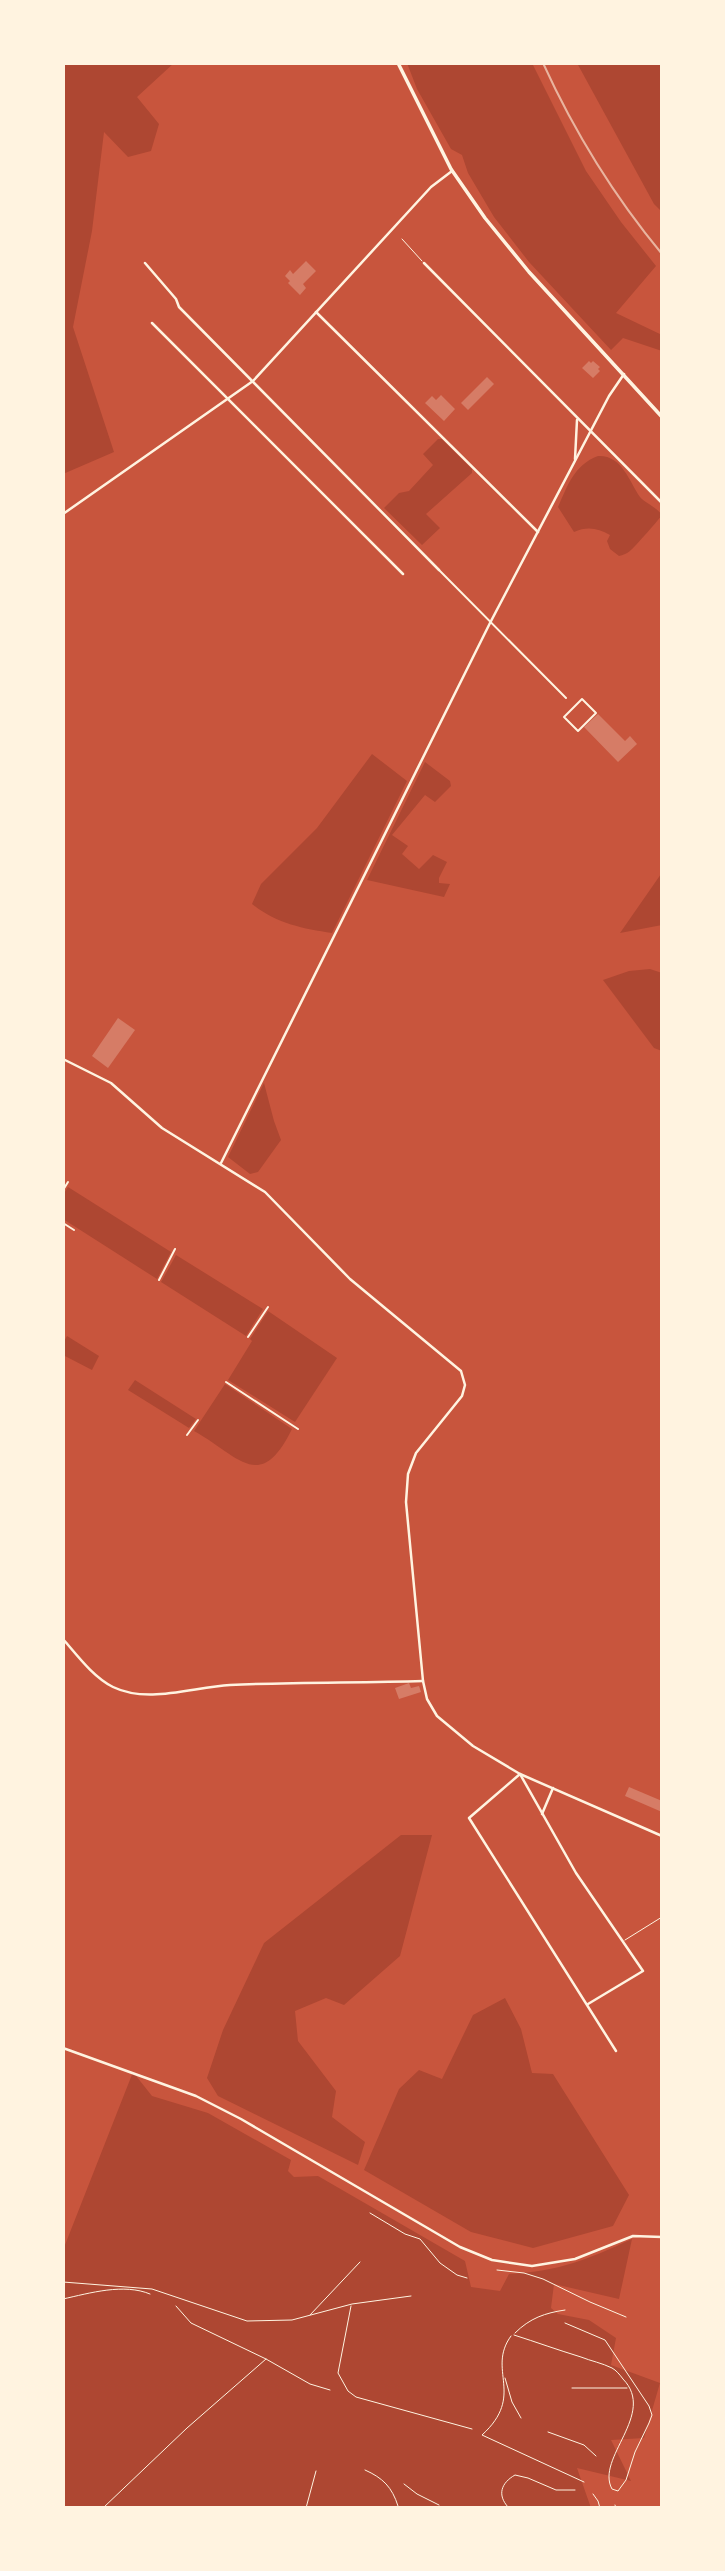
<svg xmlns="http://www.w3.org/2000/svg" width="725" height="2571" font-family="Ubuntu,sans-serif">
  <rect width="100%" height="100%" fill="#c8553d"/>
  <!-- green -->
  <g fill="#ae4732">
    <polygon points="63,63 174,63 137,97 159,124 151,151 128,157 104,132 92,231 73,327 114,452 63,474"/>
    <polygon points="407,63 532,63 586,171 621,222 656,266 616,313 662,335 662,351 623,338 611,350 529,262 494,217 468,173 462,155 451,149 417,89"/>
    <polygon points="577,63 662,63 662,212 654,204"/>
    <polygon points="438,439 442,439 472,469 472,473 426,514 440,528 422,545 384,508 399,493 409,491 433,465 423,454"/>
    <path d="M598,456C622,455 629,481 640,497C644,502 656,507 662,515C661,517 634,548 630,551C626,554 623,555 619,556L610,549L607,541L610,535C598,528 587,526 574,532L558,507C568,485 574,465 598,456Z"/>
    <path d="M372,754L407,781L332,933C303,929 275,923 252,904L261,884L317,828Z"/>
    <polygon points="425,762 450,781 451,786 435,802 425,795 392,835 408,846 402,854 419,869 433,855 447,862 439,878 439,883 450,884 444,897 367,880"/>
    <polygon points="662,869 662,925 620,933 661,874"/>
    <polygon points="650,969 662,973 662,1051 654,1048 603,980 629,971"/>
    <polygon points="264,1083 274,1121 281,1140 258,1172 250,1174 228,1157"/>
    <polygon points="68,1187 171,1252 157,1279 63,1219 63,1195"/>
    <polygon points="176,1255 263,1309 246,1336 161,1282"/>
    <polygon points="268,1311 337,1358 295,1422 228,1380 252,1341 250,1339"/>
    <polygon points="67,1336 99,1356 92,1370 63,1355 63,1343"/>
    <polygon points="135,1380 196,1419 189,1428 128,1390"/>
    <path d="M225,1384L292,1429C260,1494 239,1456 194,1431Z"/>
    <polygon points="401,1835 432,1835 400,1956 344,2005 326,1998 295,2011 298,2041 336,2091 332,2117 365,2142 358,2165 218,2096 207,2078 223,2030 264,1943"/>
    <polygon points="505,1998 521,2029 532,2073 553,2074 629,2195 613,2226 533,2248 471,2232 364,2170 399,2089 419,2070 442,2079 473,2015"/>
    <path d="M133,2072L152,2096L208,2113L291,2160L288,2171L294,2177L318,2176L465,2261L471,2287L500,2291L509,2274C560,2271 586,2260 632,2239L619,2299L554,2284L551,2308L558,2314L589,2320L616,2338L611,2365L660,2383L644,2438L611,2440L631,2481L577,2468L591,2508H63V2250Z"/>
  </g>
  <!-- building -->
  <g fill="#d67c66">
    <polygon points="306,261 316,271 303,284 306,288 300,295 288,283 290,281 285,276 290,270 293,274"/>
    <polygon points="589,361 591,363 593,361 600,367 598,369 600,371 593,378 582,368"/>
    <polygon points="487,377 494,384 468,410 461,403"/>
    <polygon points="441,395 455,409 444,421 425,403 432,396 436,400"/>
    <polygon points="598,714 625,741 630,736 637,744 618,762 584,727"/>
    <polygon points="118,1018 135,1030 108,1068 92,1056"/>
    <polygon points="409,1683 411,1688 419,1686 421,1692 399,1699 395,1688"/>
    <polygon points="629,1787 662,1801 662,1812 625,1796"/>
  </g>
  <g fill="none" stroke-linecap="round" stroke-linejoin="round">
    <!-- path -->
    <g stroke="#fff3e0" stroke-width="1">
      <polyline points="370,2213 405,2234 420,2239 440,2263 457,2275 467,2278"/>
      <polyline points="497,2270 524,2273 543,2279 590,2302 626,2317"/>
      <polyline points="63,2282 152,2289 247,2321 292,2320 352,2304 411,2296"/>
      <path d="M63,2299C90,2293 124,2283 150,2294"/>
      <polyline points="176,2306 191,2323 266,2359 310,2384 330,2390"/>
      <polyline points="351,2306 338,2373 348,2391 356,2397 472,2429"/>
      <polyline points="310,2315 360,2262"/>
      <path d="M515,2333C530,2318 545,2313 565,2310"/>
      <path d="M514,2335C536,2342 558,2350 581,2357C591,2361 602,2363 612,2368C616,2370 620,2375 623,2379C657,2414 595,2458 612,2489L618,2491L626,2480L635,2452L649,2423L652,2415L649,2406L605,2340L565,2323"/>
      <path d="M511,2336C486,2370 526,2395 482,2435L584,2482"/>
      <polyline points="505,2378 512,2402 521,2418"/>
      <polyline points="572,2388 627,2388"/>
      <polyline points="548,2432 584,2445 596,2456"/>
      <path d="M365,2470C383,2478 392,2487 398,2506"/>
      <polyline points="404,2484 417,2494 439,2505"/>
      <polyline points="593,2494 598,2501 600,2508"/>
      <polyline points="615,2505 616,2508"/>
      <path d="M508,2507C497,2495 501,2483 515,2475L528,2478L556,2490H575"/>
      <polyline points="103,2508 187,2428 266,2359"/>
      <polyline points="306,2508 316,2471"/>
    </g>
    <!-- service -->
    <g stroke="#fff3e0" stroke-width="1">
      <polyline points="402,239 422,261"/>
      <polyline points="625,1940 662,1917"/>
    </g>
    <!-- pedestrian -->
    <g stroke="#fff3e0" stroke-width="2">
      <polyline points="439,570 566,698"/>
      <polygon points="582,699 596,713 578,731 564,717"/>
      <polyline points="63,1190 68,1182"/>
      <polyline points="63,1223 74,1230"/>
      <polyline points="159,1280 175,1249"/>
      <polyline points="248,1337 268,1307"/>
      <polyline points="226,1382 298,1429"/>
      <polyline points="187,1435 198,1420"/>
    </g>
    <!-- minor -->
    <g stroke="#fff3e0" stroke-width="2.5">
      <polyline points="145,263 176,299 179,307 439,570"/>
      <polyline points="424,263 662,503"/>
      <polyline points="316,312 538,532"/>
      <polyline points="152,323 403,574"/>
      <polyline points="575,459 577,420"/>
      <polyline points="63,514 253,381 431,187 452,171"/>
      <polyline points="63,1059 111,1083 162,1128 265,1192 350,1279 461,1371 465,1385 462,1396 416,1453 408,1474 406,1502 423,1681 427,1699 437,1716 473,1746 520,1774 662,1836"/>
      <polyline points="221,1163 490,623 609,396 624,374"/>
      <path d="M63,1639C77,1655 93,1677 113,1687C148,1704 193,1687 230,1685C294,1682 358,1683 423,1681"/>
      <polyline points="520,1774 469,1818 616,2051"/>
      <polyline points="520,1774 576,1873 643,1971 588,2004"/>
      <polyline points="542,1814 553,1788"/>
      <polyline points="63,2048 196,2096 241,2119 460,2247 492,2260 532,2266 575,2259 633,2236 662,2237"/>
    </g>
    <!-- primary -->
    <polyline stroke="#fff3e0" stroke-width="3.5" points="398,63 451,169 485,218 529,272 662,417"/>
    <!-- rail -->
    <path stroke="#e9b49f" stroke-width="2" d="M543,63C574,131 614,196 662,254"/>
  </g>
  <!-- border -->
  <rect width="725" height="2571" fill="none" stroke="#fff3e0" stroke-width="130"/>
</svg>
